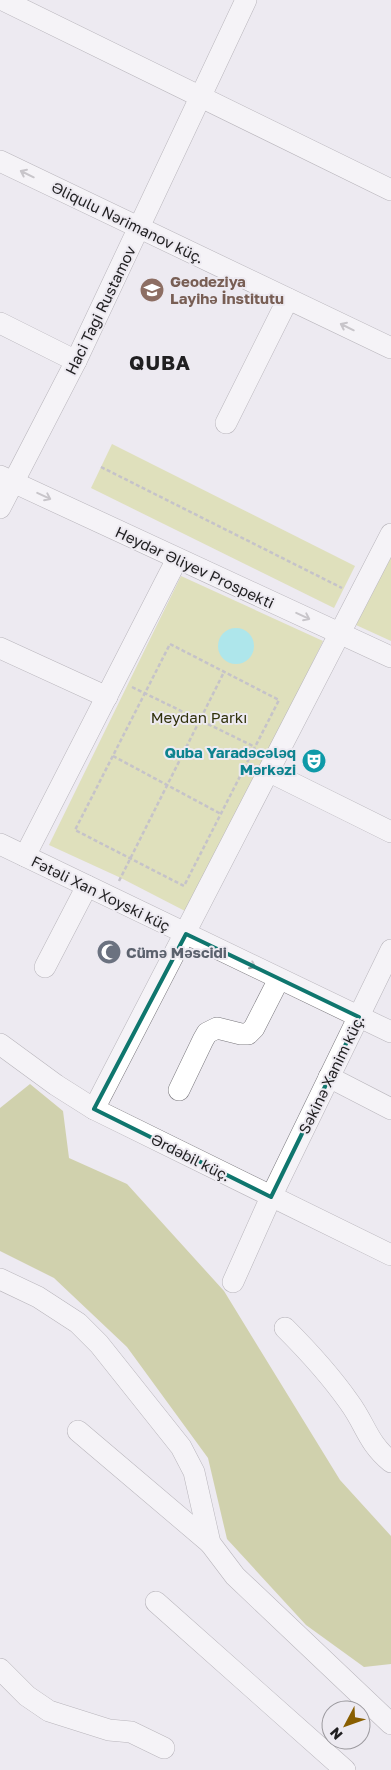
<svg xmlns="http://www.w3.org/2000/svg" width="391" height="1770" font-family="'Golos Text',sans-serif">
  <rect width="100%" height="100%" fill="#edeaf1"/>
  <!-- green -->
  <g fill="#ced47d">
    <polygon points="112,444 355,566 334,608 91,488"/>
    <polygon points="391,557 391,641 356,625"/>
    <polygon points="181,576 323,641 268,755 185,911 121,878 49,845"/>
  </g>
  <!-- forest -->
  <polygon fill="#aeb35b" points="30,1084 63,1111 69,1158 127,1184 224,1291 340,1480 391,1536 391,1664 364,1667 306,1625 227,1539 208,1458 127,1347 54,1278 0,1251 0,1108"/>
  <!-- water -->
  <circle fill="#62e2e4" cx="236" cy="646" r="18"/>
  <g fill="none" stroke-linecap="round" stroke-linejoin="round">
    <defs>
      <g id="minor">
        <polyline points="3,0 391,190"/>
        <polyline points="0,161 391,348"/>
        <polyline points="0,323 76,361"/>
        <polyline points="226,423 288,299"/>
        <polyline points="0,476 391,657"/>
        <polyline points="0,508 76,361 246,0"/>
        <polyline points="0,648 107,697"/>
        <polyline points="270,772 391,832"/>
        <polyline points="0,844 391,1032"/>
        <polyline points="25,856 177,559"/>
        <polyline points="45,967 87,886"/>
        <polyline points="0,1044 56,1085 94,1109 391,1255"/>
        <polyline points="329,1077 391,1109"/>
        <polyline points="179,1090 203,1040 207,1033 217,1028 241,1034 248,1034 254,1028 279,979"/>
        <polyline points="94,1109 391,534"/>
        <polyline points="0,1279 38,1297 78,1323 99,1344 181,1447 194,1472 210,1543 235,1576 391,1724"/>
        <polyline points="233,1282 271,1197 391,950"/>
        <path d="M285,1328C308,1351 330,1375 349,1402C366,1425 367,1442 391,1462"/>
        <polyline points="78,1431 210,1543"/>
        <polyline points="156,1602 345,1770"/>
        <polyline points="0,1669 27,1696 49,1711 109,1730 131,1732 164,1748"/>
      </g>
    </defs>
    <!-- minor casing -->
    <use href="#minor" stroke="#79777c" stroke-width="22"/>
    <!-- path -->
    <g stroke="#969499" stroke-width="2.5" stroke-dasharray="4 2.5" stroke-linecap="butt">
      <polyline points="101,467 342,588"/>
      <polygon points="170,644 279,700 184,886 75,830"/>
      <polyline points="132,687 255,747"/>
      <polyline points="113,756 221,814"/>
      <polyline points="119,881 224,672"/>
    </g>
    <!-- minor -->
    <use href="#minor" stroke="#fff" stroke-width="21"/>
  </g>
  <!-- one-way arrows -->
  <defs><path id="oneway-shaft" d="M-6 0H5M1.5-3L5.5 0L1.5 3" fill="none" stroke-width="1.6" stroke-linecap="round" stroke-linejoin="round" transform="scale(1.25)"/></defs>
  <g stroke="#9b9a9b">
    <use href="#oneway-shaft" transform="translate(27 174) rotate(-154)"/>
    <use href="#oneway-shaft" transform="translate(347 327) rotate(-154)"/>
    <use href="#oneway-shaft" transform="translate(44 496) rotate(25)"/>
    <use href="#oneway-shaft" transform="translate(303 616) rotate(25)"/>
    <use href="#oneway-shaft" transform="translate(249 964) rotate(26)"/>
  </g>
  <!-- marked area -->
  <path d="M0 0H391V1770H0ZM186,934L359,1017L271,1197L94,1109Z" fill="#edeaf1" fill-opacity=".55" fill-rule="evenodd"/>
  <path fill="none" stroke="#0f766e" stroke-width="4" stroke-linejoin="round" d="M186,934L359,1017L271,1197L94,1109Z"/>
  <!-- icons -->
  <defs>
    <symbol id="university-disc" viewBox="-11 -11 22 22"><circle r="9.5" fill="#8d6e63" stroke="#edeaf1"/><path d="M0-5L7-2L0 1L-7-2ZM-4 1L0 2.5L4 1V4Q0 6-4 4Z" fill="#fff"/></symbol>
    <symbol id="theatre-disc" viewBox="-11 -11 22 22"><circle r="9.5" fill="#0f9aa8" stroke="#edeaf1"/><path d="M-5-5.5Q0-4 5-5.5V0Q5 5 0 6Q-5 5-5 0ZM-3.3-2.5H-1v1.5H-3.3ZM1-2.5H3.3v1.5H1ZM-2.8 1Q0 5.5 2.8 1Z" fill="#fff"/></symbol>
    <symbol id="mosque-disc" viewBox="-11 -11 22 22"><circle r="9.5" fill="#6b7280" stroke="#edeaf1"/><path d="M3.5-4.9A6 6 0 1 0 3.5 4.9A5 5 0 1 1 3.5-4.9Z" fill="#fff"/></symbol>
  </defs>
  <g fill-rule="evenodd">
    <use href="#university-disc" x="138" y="276" width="28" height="28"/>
    <use href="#theatre-disc" x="300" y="747" width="28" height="28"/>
    <use href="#mosque-disc" x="95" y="938" width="28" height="28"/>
  </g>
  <g text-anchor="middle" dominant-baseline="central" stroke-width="4" stroke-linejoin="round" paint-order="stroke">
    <!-- street labels -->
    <g font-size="15" fill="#201f21" stroke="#edeaf1">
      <text transform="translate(128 222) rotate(26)">Əliqulu Nərimanov küç.</text>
      <text transform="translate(100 310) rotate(-64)">Haci Tagi Rustamov</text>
      <text transform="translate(195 567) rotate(25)">Heydər Əliyev Prospekti</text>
      <text transform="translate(101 893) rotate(26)">Fətəli Xan Xoyski küç</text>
      <text transform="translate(331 1074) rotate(-64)">Səkinə Xanim küç.</text>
      <text transform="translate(191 1157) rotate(27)">Ərdəbil küç.</text>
    </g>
    <!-- education labels -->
    <g font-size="15" font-weight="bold" fill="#785e54" stroke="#edeaf1" text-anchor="start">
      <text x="170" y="281">Geodeziya<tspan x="170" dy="17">Layihə İnstitutu</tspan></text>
    </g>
    <!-- park labels -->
    <g font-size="15" fill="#30310b" stroke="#edeaf1">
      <text x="199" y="717">Meydan Parkı</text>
    </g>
    <!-- culture labels -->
    <g font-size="15" font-weight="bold" fill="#0d838f" stroke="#edeaf1" text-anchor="end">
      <text x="296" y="752">Quba Yaradəcələq<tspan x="296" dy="17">Mərkəzi</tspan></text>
    </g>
    <!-- worship labels -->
    <g font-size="15" font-weight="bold" fill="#5b616d" stroke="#edeaf1" text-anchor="start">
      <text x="126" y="952">Cümə Məscidi</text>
    </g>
    <!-- district labels -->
    <g font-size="20" font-weight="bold" letter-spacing="1" fill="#201f21" stroke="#edeaf1">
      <text x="160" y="362">QUBA</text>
    </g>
  </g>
  <!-- north arrow -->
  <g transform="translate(346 1725) rotate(229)"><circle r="24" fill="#edeaf1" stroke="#9b999e"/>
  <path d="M0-4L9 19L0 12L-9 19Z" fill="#895e00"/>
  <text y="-8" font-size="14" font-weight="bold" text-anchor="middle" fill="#201f21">N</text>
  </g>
</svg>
